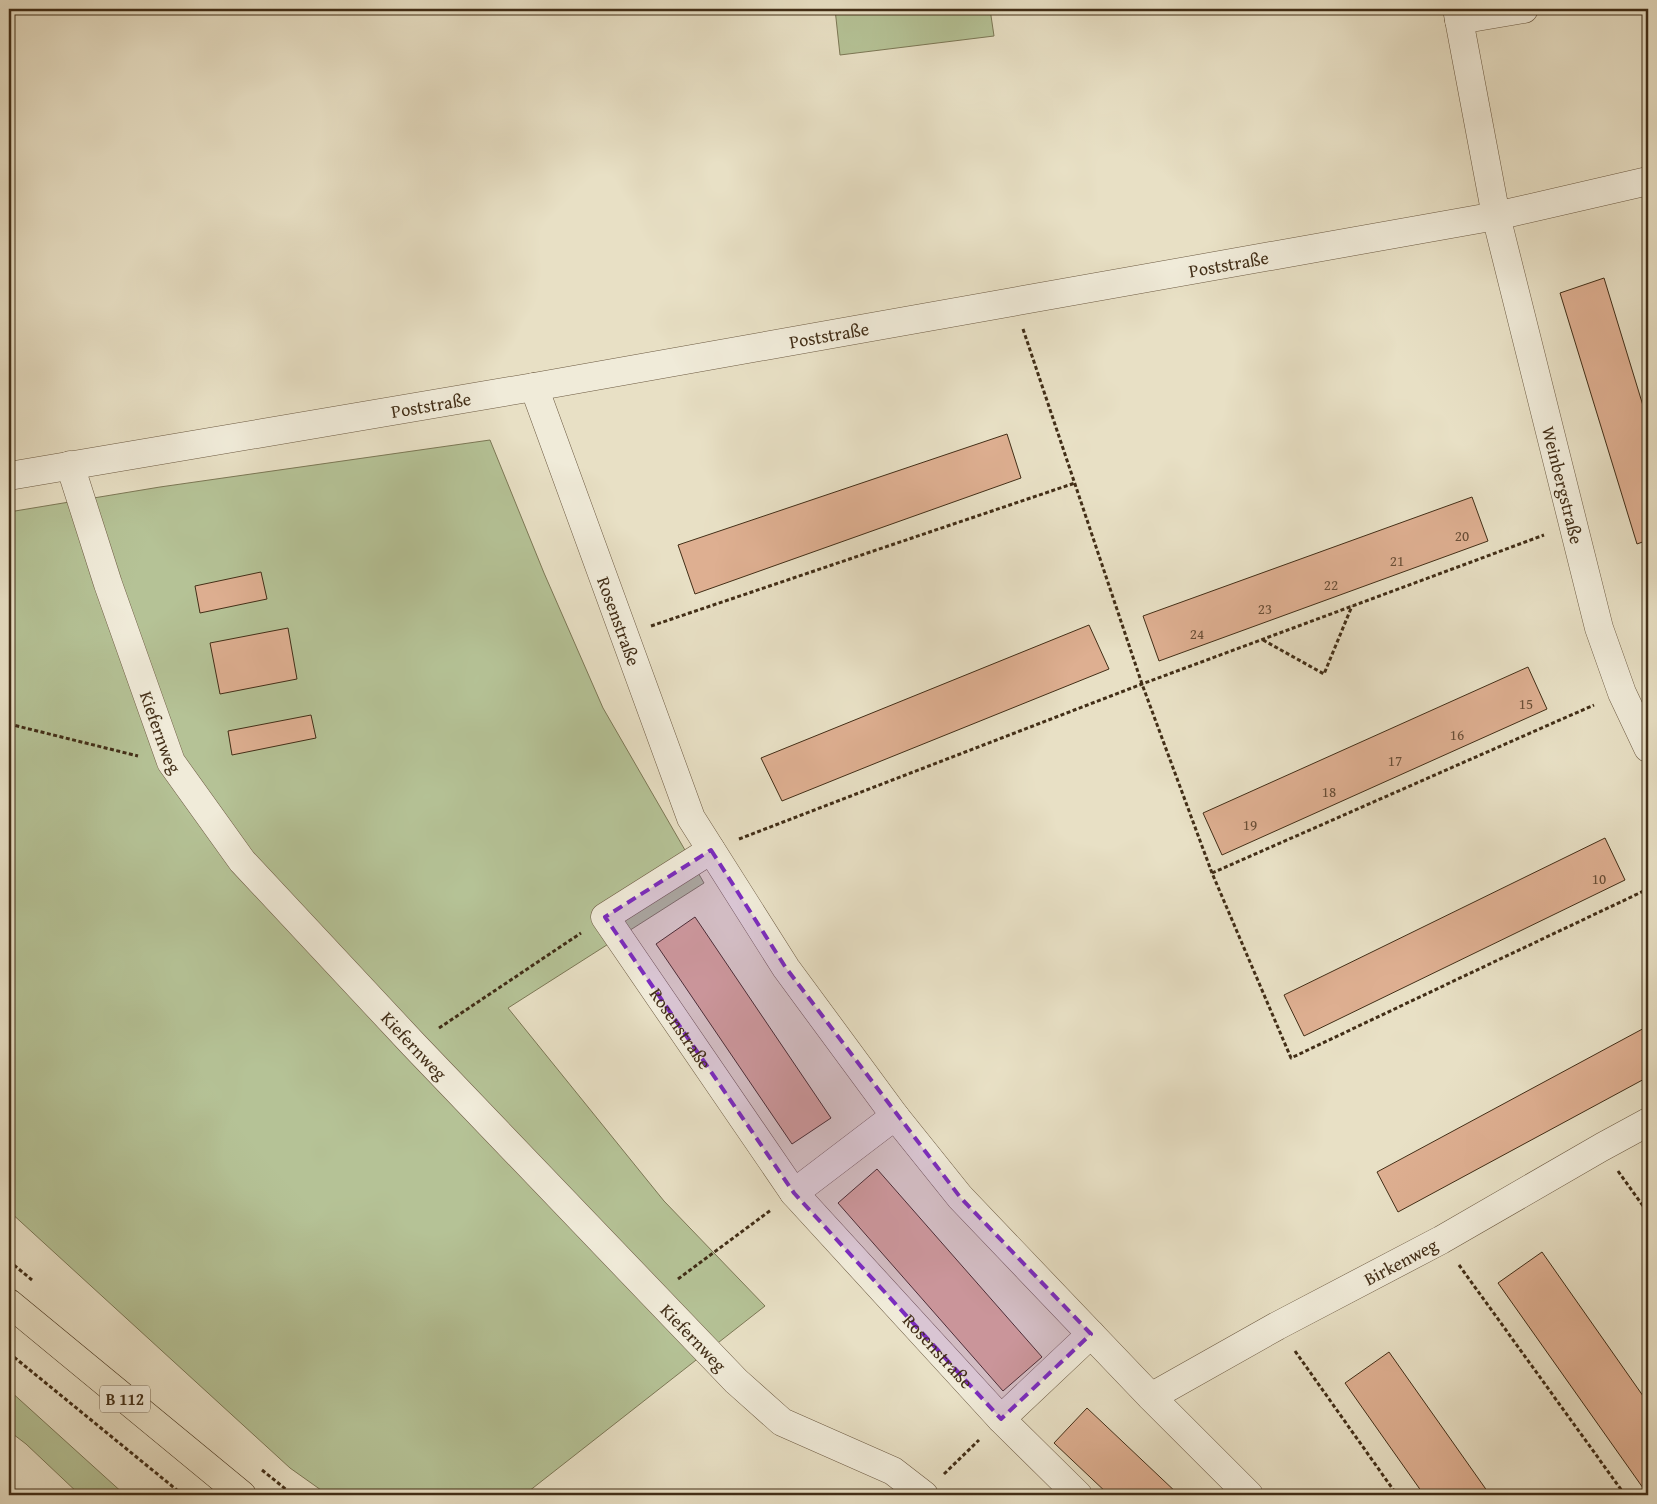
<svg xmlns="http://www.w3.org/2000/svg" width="1657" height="1504" font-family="'Gentium Book Plus',serif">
  <rect width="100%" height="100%" fill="#e8e0c5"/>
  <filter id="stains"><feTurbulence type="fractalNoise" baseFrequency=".004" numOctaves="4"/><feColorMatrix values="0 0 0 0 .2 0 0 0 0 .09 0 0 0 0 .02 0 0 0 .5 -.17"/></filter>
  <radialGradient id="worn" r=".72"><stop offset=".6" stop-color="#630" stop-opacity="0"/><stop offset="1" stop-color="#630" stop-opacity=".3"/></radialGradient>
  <!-- green -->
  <g fill="#b5c296" stroke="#7c7856">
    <polygon points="835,9 990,9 994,36 840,55"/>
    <polygon points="490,440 544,573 603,708 704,883 508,1008 664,1201 765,1306 524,1495 328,1495 290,1468 9,1211 9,512 160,487"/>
    <polygon points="9,1390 125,1495 80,1495 26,1444 9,1431"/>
  </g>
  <!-- building -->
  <g fill="#deaf91" stroke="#422e17">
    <polygon points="1604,278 1648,422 1648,540 1637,544 1560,293"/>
    <polygon points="1007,434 1021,478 695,594 678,545"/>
    <polygon points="1472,497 1488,541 1159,661 1143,616"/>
    <polygon points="261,572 267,599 200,613 195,586"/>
    <polygon points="1089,625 1109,669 782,801 761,758"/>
    <polygon points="288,628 297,679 220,694 210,643"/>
    <polygon points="1528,667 1547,709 1222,855 1203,813"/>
    <polygon points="311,715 316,738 232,755 228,731"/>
    <polygon points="1605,838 1625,880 1304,1036 1284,995"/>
    <polygon points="695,917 831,1118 792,1144 656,944"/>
    <polygon points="1648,1026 1648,1077 1398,1212 1377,1172"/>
    <polygon points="877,1169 1042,1357 1003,1391 838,1203"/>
    <polygon points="1542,1252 1648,1403 1648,1495 1498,1283"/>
    <polygon points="1389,1352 1490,1495 1424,1495 1359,1403 1345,1383"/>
    <polygon points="1087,1408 1179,1495 1109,1495 1054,1443"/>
  </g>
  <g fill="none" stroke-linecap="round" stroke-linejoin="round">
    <defs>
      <g id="minor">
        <path id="s1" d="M1457,9L1496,216L1599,628L1622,693L1648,748"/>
        <polyline points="1459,20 1524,9"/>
        <path id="s2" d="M534,387L691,818L786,968L895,1116L960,1197L1151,1397L1249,1495"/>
        <path id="s3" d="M70,465L108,584L171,762L242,861L413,1044L736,1381L782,1422L893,1471L924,1495"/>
        <path id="s4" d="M9,476L534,387L1496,216L1648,181"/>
        <path id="s5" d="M711,850L605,917L794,1193L1001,1419L1078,1495"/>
        <polyline points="794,1193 895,1116"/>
        <path id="s6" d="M1151,1397L1277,1326L1441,1240L1602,1147L1648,1122"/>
        <polyline points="1001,1419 1091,1334"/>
      </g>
      <polyline id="major" points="9,1303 242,1495"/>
    </defs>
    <!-- minor casing -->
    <use href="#minor" stroke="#6c5a42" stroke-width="29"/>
    <!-- major casing -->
    <use href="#major" stroke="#422e17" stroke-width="29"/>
    <!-- path -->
    <g stroke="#422e17" stroke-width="3" stroke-dasharray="4 2.5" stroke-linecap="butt">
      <polyline points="1023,329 1142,684 1212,873 1291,1058 1648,889"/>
      <polyline points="651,626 1075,483"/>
      <polyline points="1263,640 1324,674 1352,606"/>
      <polyline points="9,724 138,756"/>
      <polyline points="739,839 1142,684 1544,535"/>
      <polyline points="1212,873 1594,705"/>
      <polyline points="439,1028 581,933"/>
      <polyline points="1618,1171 1648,1213"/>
      <polyline points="9,1261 32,1280"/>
      <polyline points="1459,1265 1625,1495"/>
      <polyline points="678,1279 771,1210"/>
      <polyline points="1295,1351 1397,1495"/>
      <polyline points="9,1353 183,1495"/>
      <polyline points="262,1470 293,1495"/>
      <polyline points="944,1474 979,1440"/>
    </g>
    <!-- minor -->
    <use href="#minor" stroke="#f0ebd9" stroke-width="28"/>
    <!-- major -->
    <use href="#major" stroke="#e8e0c5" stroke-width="28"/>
  </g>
  <!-- marked area -->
  <path fill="#7b2cbf" fill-opacity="0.2" stroke="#7b2cbf" stroke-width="4" stroke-dasharray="10 6" stroke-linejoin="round" d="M711,850L786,968L960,1197L1091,1334L1001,1419L794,1193L605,917Z"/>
  <g text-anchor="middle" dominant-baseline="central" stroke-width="4" stroke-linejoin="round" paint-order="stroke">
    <!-- number labels -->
    <g font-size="15" fill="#694e36">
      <text x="1462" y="535">20</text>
      <text x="1397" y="560">21</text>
      <text x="1331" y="584">22</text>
      <text x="1265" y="608">23</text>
      <text x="1197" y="633">24</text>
      <text x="1526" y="703">15</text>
      <text x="1457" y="734">16</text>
      <text x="1395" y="760">17</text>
      <text x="1329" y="791">18</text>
      <text x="1250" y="824">19</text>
      <text x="1599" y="878">10</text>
    </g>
    <!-- shield labels -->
    <rect fill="#f0ebd9" stroke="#766751" stroke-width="1" x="100" y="1385.5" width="50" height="27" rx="4"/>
    <g font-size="16" font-weight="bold" fill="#422e17">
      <text x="125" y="1399">B 112</text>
    </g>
    <!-- street labels -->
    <g font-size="18" fill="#422e17" stroke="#f0ebd9">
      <text stroke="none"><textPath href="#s4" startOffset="1238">Poststraße</textPath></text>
      <text stroke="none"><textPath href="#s4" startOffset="832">Poststraße</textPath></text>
      <text stroke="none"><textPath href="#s4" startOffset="428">Poststraße</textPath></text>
      <text stroke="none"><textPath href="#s1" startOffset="488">Weinbergstraße</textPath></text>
      <text stroke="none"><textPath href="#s2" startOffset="249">Rosenstraße</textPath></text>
      <text stroke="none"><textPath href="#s3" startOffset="282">Kiefernweg</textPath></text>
      <text stroke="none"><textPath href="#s5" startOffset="260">Rosenstraße</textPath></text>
      <text stroke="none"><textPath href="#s3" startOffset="688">Kiefernweg</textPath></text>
      <text stroke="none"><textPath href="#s6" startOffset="284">Birkenweg</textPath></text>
      <text stroke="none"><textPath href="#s3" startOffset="1092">Kiefernweg</textPath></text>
      <text stroke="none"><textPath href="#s5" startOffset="674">Rosenstraße</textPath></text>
    </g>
  </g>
  <!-- margin -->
  <rect width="1657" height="1504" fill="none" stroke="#e8e0c5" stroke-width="30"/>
  <rect x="10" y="10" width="1637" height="1484" fill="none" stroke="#422e17" stroke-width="2.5"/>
  <rect x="15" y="15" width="1627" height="1474" fill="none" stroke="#422e17"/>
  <rect width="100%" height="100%" filter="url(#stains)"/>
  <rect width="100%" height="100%" fill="url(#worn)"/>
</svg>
